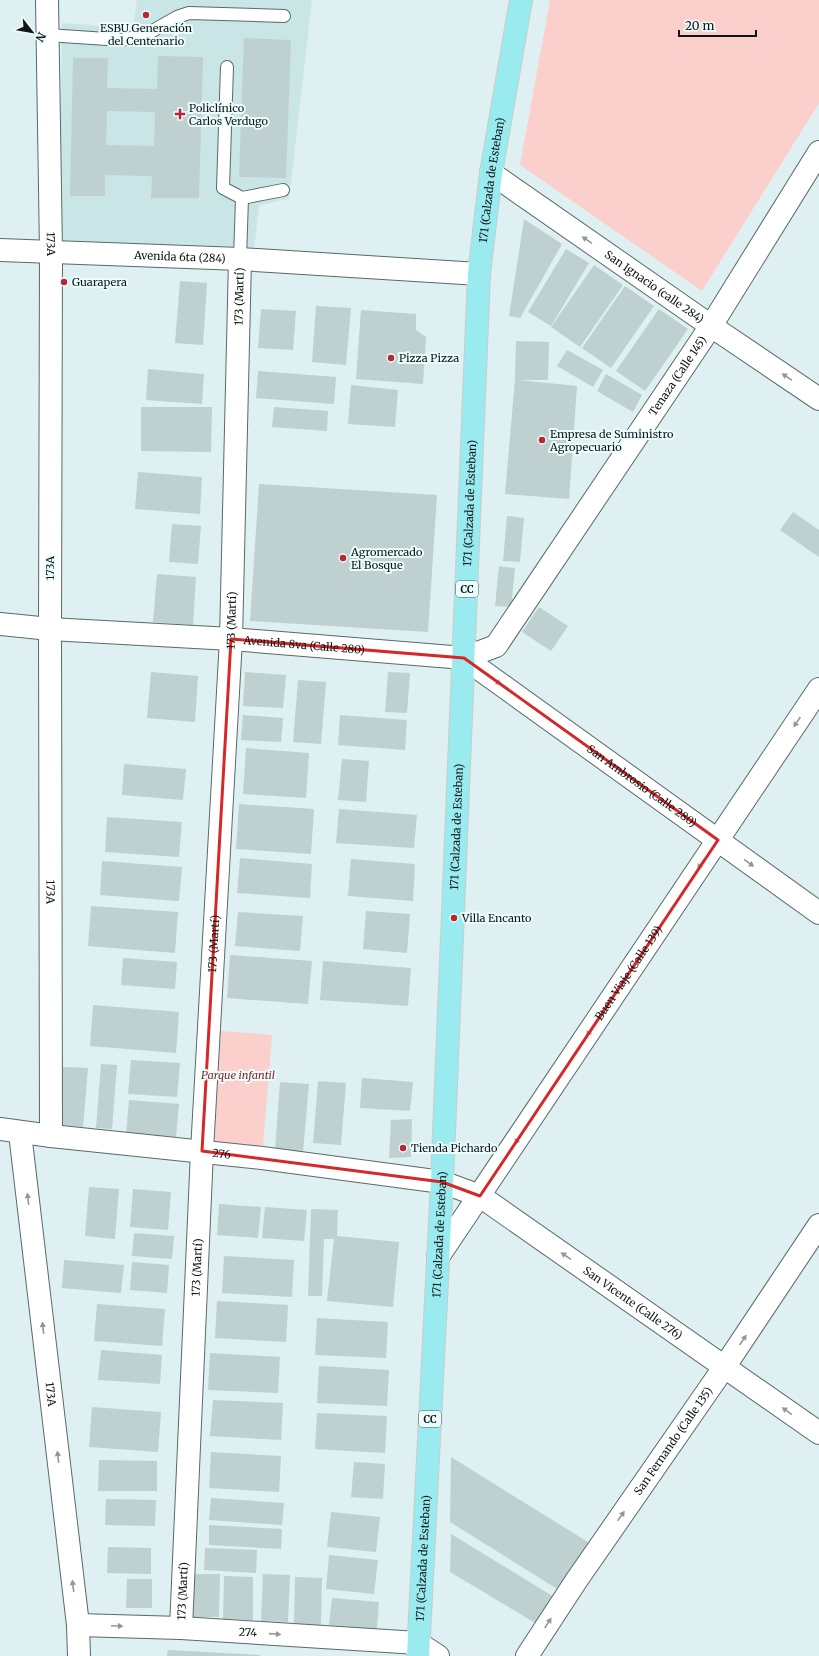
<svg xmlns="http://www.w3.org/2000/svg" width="819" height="1656" font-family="Merriweather,serif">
  <rect width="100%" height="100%" fill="#def0f1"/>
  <!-- built -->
  <polygon fill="#cae5e6" points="137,0 312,0 289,199 259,205 254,250 59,243 62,23 133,28"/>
  <!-- green -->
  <g fill="#fbd0cc">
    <polygon points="550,0 819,0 819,103 702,291 520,165"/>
    <polygon points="210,1030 272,1035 262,1158 202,1151"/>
  </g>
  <!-- building -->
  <g fill="#bed0d0" fill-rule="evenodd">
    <polygon points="244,38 291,40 286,178 239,177"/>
    <path d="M158,56L203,57L199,198H151L152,176L105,175V196H70L73,58H108L107,88L157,89ZM107,111L155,112L154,146L106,145Z"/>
    <polygon points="524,219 562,244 520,318 509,316"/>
    <polygon points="566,249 589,263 551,326 528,312"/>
    <polygon points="594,265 623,285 580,347 551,327"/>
    <polygon points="180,281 207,283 203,345 175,343"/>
    <polygon points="625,286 654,306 611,368 582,348"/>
    <polygon points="316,306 351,308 346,365 312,362"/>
    <polygon points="261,309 296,311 293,350 258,348"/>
    <polygon points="659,309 688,329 645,391 616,371"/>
    <polygon points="361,310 416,314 416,330 426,337 423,384 356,379"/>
    <polygon points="516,341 549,342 548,380 518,380 577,386 569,499 505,494 515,379"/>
    <polygon points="567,350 603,370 593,387 557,366"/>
    <polygon points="148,369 204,374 202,404 146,400"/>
    <polygon points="258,371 336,377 334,404 256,398"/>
    <polygon points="606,374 642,395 633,412 597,391"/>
    <polygon points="351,385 398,390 395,427 348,424"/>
    <polygon points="141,407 212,407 211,452 141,451"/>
    <polygon points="274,407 328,411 327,431 272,427"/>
    <polygon points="138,472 202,477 200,514 135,509"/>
    <polygon points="259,484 437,495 428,632 250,621"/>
    <polygon points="793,512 819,530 819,557 780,530"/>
    <polygon points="507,516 524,518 520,562 503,561"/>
    <polygon points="172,524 201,526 198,564 169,562"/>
    <polygon points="499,566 515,568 511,607 495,606"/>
    <polygon points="157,574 196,577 193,625 153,622"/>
    <polygon points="539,607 568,626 551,651 522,632"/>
    <polygon points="151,672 198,676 195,722 147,718"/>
    <polygon points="245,672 286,675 283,708 243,706"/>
    <polygon points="388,672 410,673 407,713 385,712"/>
    <polygon points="298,680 326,682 321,744 293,742"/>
    <polygon points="243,715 283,718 281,742 241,740"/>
    <polygon points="340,715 407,720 405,750 338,745"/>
    <polygon points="246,748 309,753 306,798 243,794"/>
    <polygon points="342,759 369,761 366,802 338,800"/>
    <polygon points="124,764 186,769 183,800 122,795"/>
    <polygon points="239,804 314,809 311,854 236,849"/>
    <polygon points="339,809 417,815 414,848 336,843"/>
    <polygon points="107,817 182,822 179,857 105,852"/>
    <polygon points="240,858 312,864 310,898 237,893"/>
    <polygon points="351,859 415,864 413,901 348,896"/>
    <polygon points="102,861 182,867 179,901 100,895"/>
    <polygon points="91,906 178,912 175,953 88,946"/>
    <polygon points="366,911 410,914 407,953 363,949"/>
    <polygon points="238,912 303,916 300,951 235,946"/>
    <polygon points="230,955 312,961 308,1004 227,998"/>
    <polygon points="123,958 177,962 175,989 121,985"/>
    <polygon points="323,961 411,968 408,1006 320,1000"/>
    <polygon points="93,1005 179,1012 176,1053 90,1046"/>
    <polygon points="131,1060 180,1063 177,1097 128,1094"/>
    <polygon points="101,1064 117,1065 112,1129 96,1128"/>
    <polygon points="63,1067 88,1068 83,1127 59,1125"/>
    <polygon points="362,1078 413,1082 410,1111 360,1108"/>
    <polygon points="318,1081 346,1083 341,1145 313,1143"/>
    <polygon points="280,1082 309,1084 303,1152 275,1150"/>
    <polygon points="129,1100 179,1104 176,1137 126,1134"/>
    <polygon points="412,1119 411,1157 389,1158 391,1120"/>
    <polygon points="89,1187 119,1189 115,1239 85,1236"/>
    <polygon points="133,1189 171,1192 168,1230 130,1227"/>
    <polygon points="219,1204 261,1207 258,1238 217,1235"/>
    <polygon points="265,1207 307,1210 304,1241 262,1238"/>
    <polygon points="311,1209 338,1210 337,1236 399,1242 393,1307 327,1301 334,1239 324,1239 322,1296 308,1296"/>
    <polygon points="134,1233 174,1236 172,1259 132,1256"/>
    <polygon points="224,1256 294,1260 292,1297 222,1293"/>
    <polygon points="64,1260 124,1265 121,1293 62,1288"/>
    <polygon points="132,1262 169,1265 167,1293 130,1290"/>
    <polygon points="217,1301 288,1305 286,1342 215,1338"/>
    <polygon points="97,1304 165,1309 162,1346 94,1341"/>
    <polygon points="317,1318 388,1322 386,1358 315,1355"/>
    <polygon points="101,1350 162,1355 160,1384 98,1380"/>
    <polygon points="210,1353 280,1357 278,1393 208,1390"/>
    <polygon points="319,1366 389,1370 387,1406 317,1403"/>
    <polygon points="213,1400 283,1403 281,1440 210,1436"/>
    <polygon points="92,1407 161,1412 158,1452 89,1447"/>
    <polygon points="317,1413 387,1416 385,1453 315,1449"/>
    <polygon points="211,1452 281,1456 279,1492 209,1488"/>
    <polygon points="451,1457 591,1544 562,1592 450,1522"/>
    <polygon points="99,1460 157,1461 157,1491 98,1491"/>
    <polygon points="354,1462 385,1464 383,1499 351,1497"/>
    <polygon points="211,1498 284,1503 282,1525 209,1520"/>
    <polygon points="106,1499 156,1500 155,1526 105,1525"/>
    <polygon points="331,1512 380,1517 376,1552 327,1547"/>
    <polygon points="209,1525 282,1529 281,1549 209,1545"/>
    <polygon points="451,1534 559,1600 542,1627 450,1572"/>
    <polygon points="108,1547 151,1548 151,1574 107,1573"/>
    <polygon points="205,1548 257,1550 256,1573 204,1570"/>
    <polygon points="329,1555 378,1560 374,1594 326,1589"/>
    <polygon points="190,1574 220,1574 219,1617 190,1617"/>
    <polygon points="263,1574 290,1575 288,1622 261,1621"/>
    <polygon points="224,1576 253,1577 253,1620 223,1619"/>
    <polygon points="295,1577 322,1578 321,1625 294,1625"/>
    <polygon points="127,1579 152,1579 152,1608 126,1608"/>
    <polygon points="332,1598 379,1602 377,1629 329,1625"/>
    <polygon points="168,1650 260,1655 260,1656 167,1656"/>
  </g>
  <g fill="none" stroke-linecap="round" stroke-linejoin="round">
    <defs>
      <g id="service">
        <polyline points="47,35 122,40 147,34 177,17 189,13 284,16"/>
        <polyline points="227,67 223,188 242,198 283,190"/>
        <polyline points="240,259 242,198"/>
      </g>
      <g id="minor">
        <path id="s1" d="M47,0L51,252L50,629L51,1136"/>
        <path id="s2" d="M491,173L711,326L819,399"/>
        <path id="s3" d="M0,250L240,259L479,274"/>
        <path id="s4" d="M0,624L50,629L231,639L464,658L496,646L711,326L819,152"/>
        <path id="s5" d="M464,658L819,913"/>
        <path id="s6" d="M20,1133L78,1625L79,1656"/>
        <path id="s7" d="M442,1182L480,1196L819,1433"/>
        <path id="s8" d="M438,1257L819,689"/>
        <path id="s9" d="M78,1625L181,1628L418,1643L438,1656"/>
        <path id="s10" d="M181,1628L202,1151L231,639L240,259"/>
        <path id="s11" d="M527,1656L576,1581L725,1366L819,1225"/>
      </g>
      <g id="tertiary">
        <path id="s12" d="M0,1129L51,1136L262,1158L442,1182"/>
      </g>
      <g id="primary">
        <path id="s13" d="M418,1656L442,1182L479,274L491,173L521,0"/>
      </g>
    </defs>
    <!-- service casing -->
    <use href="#service" stroke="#5a696a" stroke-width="14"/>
    <!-- minor casing -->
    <use href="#minor" stroke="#5a696a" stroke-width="24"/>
    <!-- tertiary casing -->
    <use href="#tertiary" stroke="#5a696a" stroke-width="24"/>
    <!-- primary casing -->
    <use href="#primary" stroke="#cacccc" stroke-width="24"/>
    <!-- service -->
    <use href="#service" stroke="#fff" stroke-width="12"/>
    <!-- minor -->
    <use href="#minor" stroke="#fff" stroke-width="22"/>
    <!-- tertiary -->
    <use href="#tertiary" stroke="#fff" stroke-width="22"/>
    <!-- primary -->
    <use href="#primary" stroke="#9aebef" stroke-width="22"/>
  </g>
  <!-- one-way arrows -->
  <defs><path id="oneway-solid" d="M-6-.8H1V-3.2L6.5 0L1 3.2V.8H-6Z"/></defs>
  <g fill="#939696">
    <use href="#oneway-solid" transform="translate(587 240) rotate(-145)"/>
    <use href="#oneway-solid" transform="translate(787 377) rotate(-146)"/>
    <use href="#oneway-solid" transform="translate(496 681) rotate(36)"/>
    <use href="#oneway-solid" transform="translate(797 722) rotate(124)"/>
    <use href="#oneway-solid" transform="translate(749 863) rotate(36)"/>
    <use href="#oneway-solid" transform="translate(701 864) rotate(124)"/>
    <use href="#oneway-solid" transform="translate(590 1031) rotate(124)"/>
    <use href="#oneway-solid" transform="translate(518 1139) rotate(124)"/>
    <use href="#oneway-solid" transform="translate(28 1199) rotate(-97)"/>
    <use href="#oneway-solid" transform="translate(566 1256) rotate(-145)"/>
    <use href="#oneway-solid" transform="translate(43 1328) rotate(-97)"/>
    <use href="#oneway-solid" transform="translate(743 1340) rotate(-56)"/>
    <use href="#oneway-solid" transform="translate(787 1411) rotate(-144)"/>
    <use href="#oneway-solid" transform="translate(58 1457) rotate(-97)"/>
    <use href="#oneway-solid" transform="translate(621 1516) rotate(-55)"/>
    <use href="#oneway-solid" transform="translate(73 1586) rotate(-97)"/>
    <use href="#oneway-solid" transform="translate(548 1623) rotate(-57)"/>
    <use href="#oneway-solid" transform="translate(117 1626) rotate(2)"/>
    <use href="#oneway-solid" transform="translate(275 1634) rotate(4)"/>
  </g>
  <!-- marked area -->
  <path fill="none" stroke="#d62828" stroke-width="3" stroke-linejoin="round" d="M231,639L464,658L718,840L480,1196L442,1182L202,1151Z"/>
  <!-- markers -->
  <g fill="#b82731" stroke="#ecfdfe" stroke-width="1.5">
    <circle cx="146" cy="15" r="4"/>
    <path d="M178 108h4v4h4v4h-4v4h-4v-4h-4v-4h4z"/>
    <circle cx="64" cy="282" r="4"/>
    <circle cx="391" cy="358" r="4"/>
    <circle cx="542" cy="440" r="4"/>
    <circle cx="343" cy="558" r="4"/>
    <circle cx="454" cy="918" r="4"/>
    <circle cx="403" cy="1148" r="4"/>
  </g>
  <g text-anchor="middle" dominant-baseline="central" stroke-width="4" stroke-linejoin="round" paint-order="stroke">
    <!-- shield labels -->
    <g fill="#ecfdfe" stroke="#525b5c" stroke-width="1">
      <rect x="456" y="581" width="22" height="16" rx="3"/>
      <rect x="419" y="1411" width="22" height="16" rx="3"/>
    </g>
    <g font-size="10" font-weight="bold" fill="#101616">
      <text x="467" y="589">CC</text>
      <text x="430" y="1419">CC</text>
    </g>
    <!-- poi labels -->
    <g font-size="11" fill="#101616" stroke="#ecfdfe" text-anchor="start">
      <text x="146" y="28" text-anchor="middle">ESBU Generación<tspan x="146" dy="13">del Centenario</tspan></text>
      <text x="189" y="108">Policlínico<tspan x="189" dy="13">Carlos Verdugo</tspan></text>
      <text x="72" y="282">Guarapera</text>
      <text x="399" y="358">Pizza Pizza</text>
      <text x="550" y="434">Empresa de Suministro<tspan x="550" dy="13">Agropecuario</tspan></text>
      <text x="351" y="552">Agromercado<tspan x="351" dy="13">El Bosque</tspan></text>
      <text x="462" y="918">Villa Encanto</text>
      <text x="411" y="1148">Tienda Pichardo</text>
    </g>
    <!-- street labels -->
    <g font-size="11" fill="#101616" stroke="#ecfdfe">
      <text stroke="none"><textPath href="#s13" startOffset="1478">171 (Calzada de Esteban)</textPath></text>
      <text stroke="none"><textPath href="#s1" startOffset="244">173A</textPath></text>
      <text stroke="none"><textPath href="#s3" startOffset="180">Avenida 6ta (284)</textPath></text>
      <text stroke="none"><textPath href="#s2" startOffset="199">San Ignacio (calle 284)</textPath></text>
      <text stroke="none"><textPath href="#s10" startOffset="1333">173 (Martí)</textPath></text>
      <text stroke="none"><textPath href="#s4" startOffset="825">Tenaza (Calle 145)</textPath></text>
      <text stroke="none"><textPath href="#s13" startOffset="1154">171 (Calzada de Esteban)</textPath></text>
      <text transform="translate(50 568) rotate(-90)">173A</text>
      <text stroke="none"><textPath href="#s10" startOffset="1009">173 (Martí)</textPath></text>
      <text stroke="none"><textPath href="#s4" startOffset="305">Avenida 8va (Calle 280)</textPath></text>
      <text stroke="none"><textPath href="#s5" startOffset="219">San Ambrosio (Calle 280)</textPath></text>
      <text stroke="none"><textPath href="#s13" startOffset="830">171 (Calzada de Esteban)</textPath></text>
      <text stroke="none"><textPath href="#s1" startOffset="892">173A</textPath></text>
      <text stroke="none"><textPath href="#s10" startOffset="685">173 (Martí)</textPath></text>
      <text stroke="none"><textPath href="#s8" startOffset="342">Buen Viaje (Calle 139)</textPath></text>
      <text stroke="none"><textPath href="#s12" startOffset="223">276</textPath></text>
      <text stroke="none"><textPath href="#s13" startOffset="422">171 (Calzada de Esteban)</textPath></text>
      <text stroke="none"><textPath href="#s10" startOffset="361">173 (Martí)</textPath></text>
      <text stroke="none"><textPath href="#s7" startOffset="227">San Vicente (Calle 276)</textPath></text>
      <text stroke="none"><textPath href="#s6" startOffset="263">173A</textPath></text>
      <text stroke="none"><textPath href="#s11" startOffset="260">San Fernando (Calle 135)</textPath></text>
      <text stroke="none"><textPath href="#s13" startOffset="98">171 (Calzada de Esteban)</textPath></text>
      <text stroke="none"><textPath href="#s10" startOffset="37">173 (Martí)</textPath></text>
      <text stroke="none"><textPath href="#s9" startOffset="170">274</textPath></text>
    </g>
    <!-- park labels -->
    <g font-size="11" font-style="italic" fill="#832a2b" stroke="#ecfdfe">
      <text x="238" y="1075">Parque infantil</text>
    </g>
  </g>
  <!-- north arrow -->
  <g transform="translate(32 32) rotate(121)" stroke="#ecfdfe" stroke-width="3" paint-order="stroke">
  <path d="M0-3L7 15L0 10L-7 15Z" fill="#101616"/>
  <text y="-6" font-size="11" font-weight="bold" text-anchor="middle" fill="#101616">N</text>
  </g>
  <!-- scale -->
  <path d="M679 30v6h77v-6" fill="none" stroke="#101616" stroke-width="2"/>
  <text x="685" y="30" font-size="12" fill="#101616" stroke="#ecfdfe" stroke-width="3" paint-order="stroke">20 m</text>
</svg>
